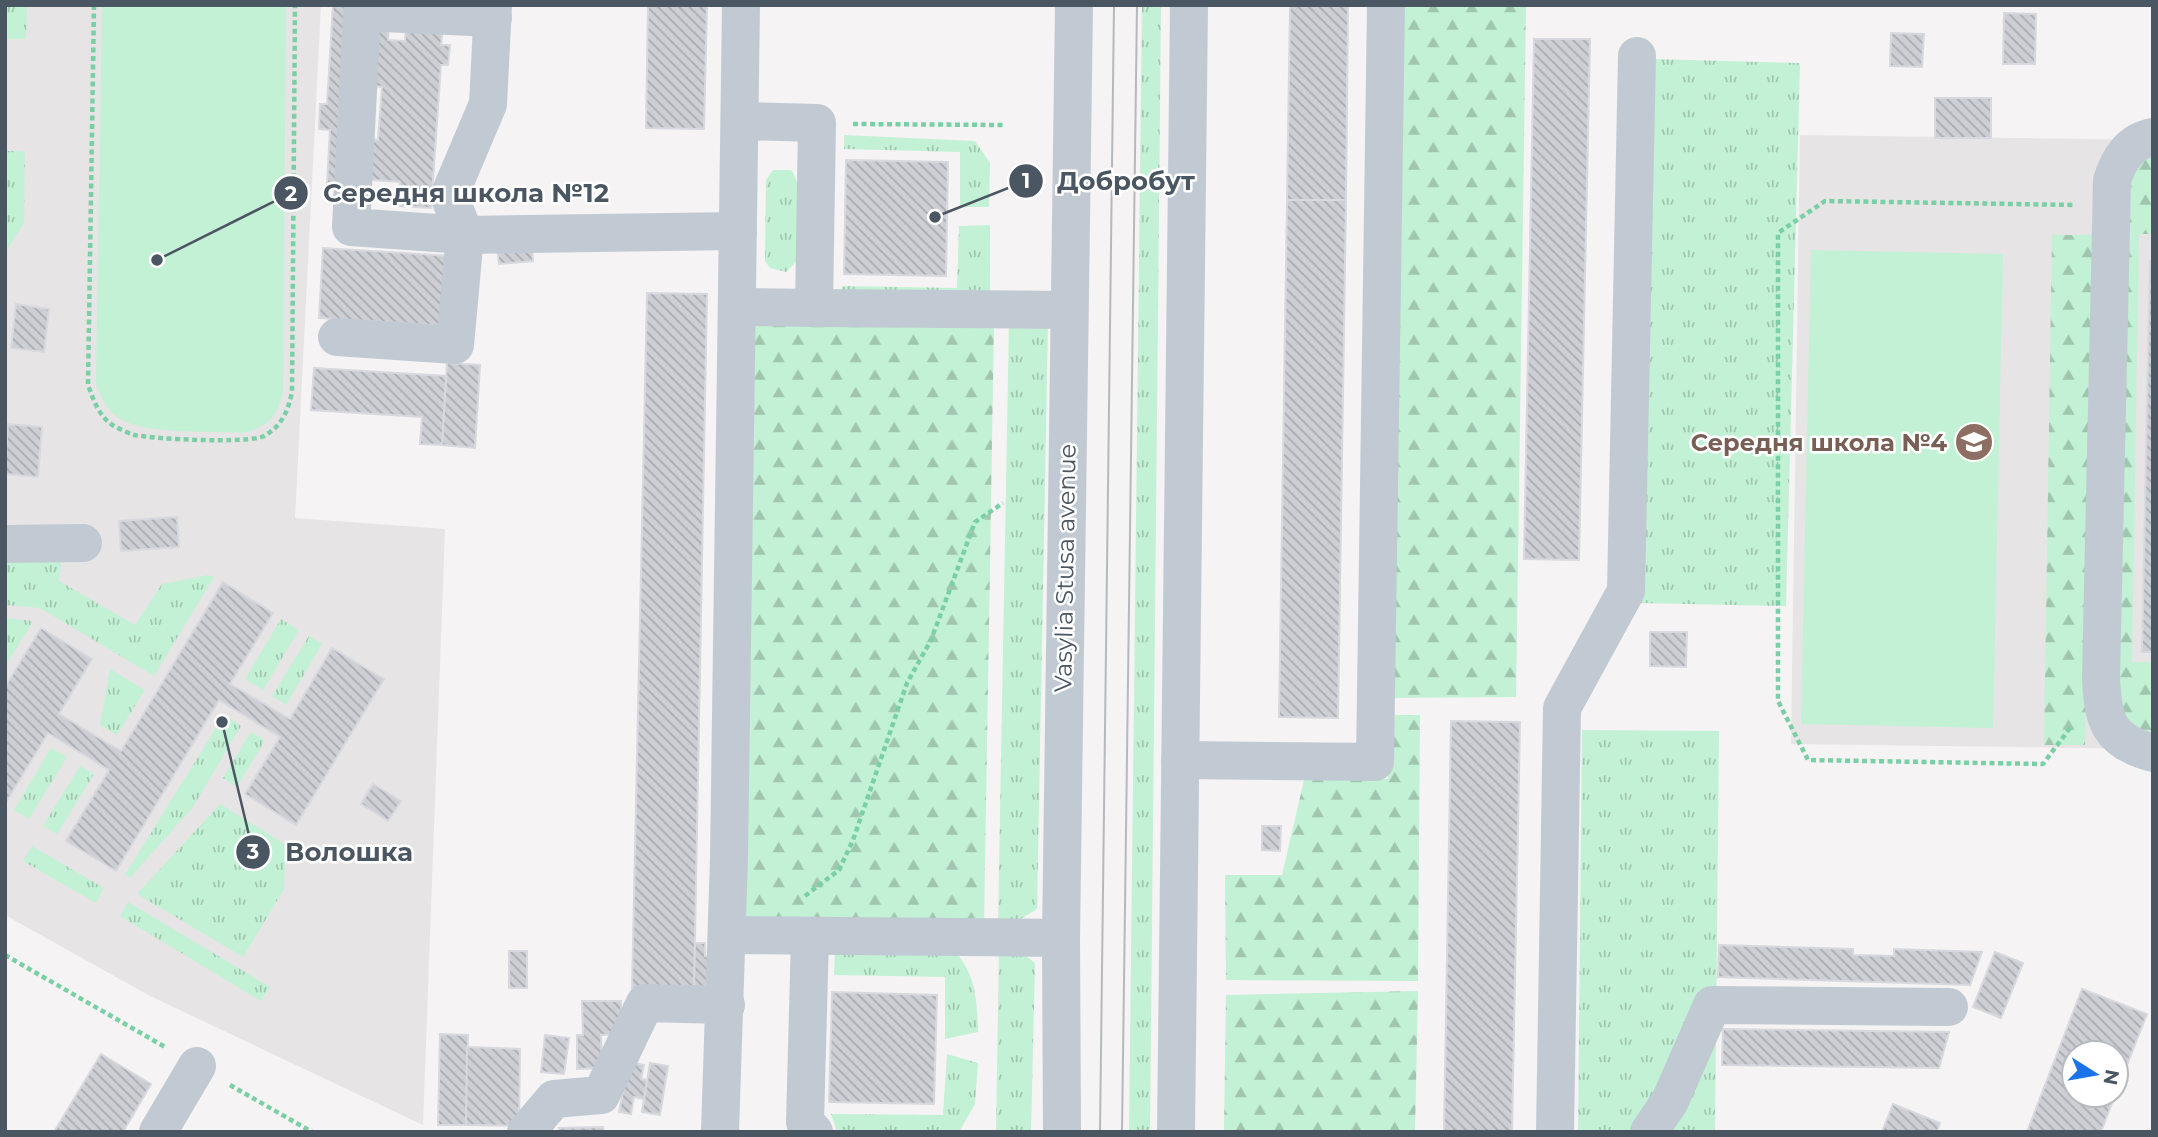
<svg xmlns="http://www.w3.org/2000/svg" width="2158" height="1137" font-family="Montserrat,sans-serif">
  <defs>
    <pattern id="grass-tufts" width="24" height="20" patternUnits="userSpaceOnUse" patternTransform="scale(1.75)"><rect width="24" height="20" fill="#c3f1d5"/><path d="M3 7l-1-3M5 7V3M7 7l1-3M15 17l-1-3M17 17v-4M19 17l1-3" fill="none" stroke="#a0c6b0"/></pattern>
    <pattern id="forest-firs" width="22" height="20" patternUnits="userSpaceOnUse" patternTransform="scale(1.75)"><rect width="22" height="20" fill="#c3f1d5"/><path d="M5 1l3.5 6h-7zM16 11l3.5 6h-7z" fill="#a0c6b0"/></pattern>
    <pattern id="building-back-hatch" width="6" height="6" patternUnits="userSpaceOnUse" patternTransform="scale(1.75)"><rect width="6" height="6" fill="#cdcfd5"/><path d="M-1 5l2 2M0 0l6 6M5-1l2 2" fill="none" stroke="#a8abb0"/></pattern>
  </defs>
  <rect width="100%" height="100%" fill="#f5f3f3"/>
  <!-- education -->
  <g fill="#e6e4e5">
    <polygon points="5,5 321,5 295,518 445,529 423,1125 150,996 5,915"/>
    <polygon points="1800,135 2153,140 2153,749 1791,744"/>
  </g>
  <!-- grass -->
  <g fill="url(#grass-tufts)">
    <polygon points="5,5 27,5 26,39 5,39"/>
    <polygon points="1142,5 1161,5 1150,1132 1129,1132"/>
    <polygon points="1652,59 1800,63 1786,606 1639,603"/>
    <polygon points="844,135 975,141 990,163 989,207 960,207 960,152 844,149"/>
    <polygon points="5,151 25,151 24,223 5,253"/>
    <path d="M773,170H791C805,185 797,241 796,262L786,272L770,268L765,261L766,180Z"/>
    <polygon points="990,225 990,302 841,300 842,286 957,288 959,226"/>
    <polygon points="1009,321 1048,321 1037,909 1014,923 998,925"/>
    <polygon points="5,553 62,553 59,581 135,625 162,584 208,575 214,577 154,676 40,608 5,605"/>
    <polygon points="5,618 33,621 5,667"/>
    <polygon points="281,619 299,630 263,690 245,679"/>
    <polygon points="309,636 322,644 286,705 272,696"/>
    <polygon points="110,669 145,690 117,735 100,725"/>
    <polygon points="224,715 241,726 193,807 130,878 125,875"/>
    <polygon points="1582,730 1719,731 1715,1132 1578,1132"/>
    <polygon points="251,732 265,740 237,787 223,778"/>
    <polygon points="51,748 67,757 29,819 14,810"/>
    <polygon points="80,766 94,774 57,834 43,826"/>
    <polygon points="220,804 286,845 284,889 243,957 137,894"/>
    <polygon points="32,846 104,888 96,903 23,861"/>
    <polygon points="128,902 270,987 261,1001 120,916"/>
    <path d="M835,947L954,950C976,975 977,999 978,1032L945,1039V977L834,975Z"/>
    <polygon points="999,948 1026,956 1035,963 1031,1132 996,1132"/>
    <polygon points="947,1054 978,1063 975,1104 959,1132 837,1132 831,1114 943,1115"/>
  </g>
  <!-- forest -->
  <g fill="url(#forest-firs)">
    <polygon points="1396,5 1526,5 1516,697 1381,698"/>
    <polygon points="2153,150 2153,234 2139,234 2132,662 2153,662 2153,741 2136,738 2112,698 2122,182"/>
    <polygon points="2052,235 2094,235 2085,745 2044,745"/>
    <polygon points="756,320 994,321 984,926 749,922 742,915 743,331"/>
    <polygon points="1390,715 1420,715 1418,981 1226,980 1225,875 1282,875 1305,776 1388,779"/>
    <polygon points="1418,991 1415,1132 1224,1132 1226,995"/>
  </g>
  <!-- pitch -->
  <g fill="#c3f1d5">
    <path d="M102,5H286L283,391C279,415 268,427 243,433C213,431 138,435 116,416C105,407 101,397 96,384Z"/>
    <polygon points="1811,250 2003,254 1993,728 1801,724"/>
  </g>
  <!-- building -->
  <g fill="url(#building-back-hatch)" stroke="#d7d9de" stroke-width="2">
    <polygon points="333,5 352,5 346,185 327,184 330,130 319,129 320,104 327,104"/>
    <polygon points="648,5 707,5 704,129 646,128"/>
    <polygon points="1290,5 1348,5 1346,200 1287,200"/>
    <polygon points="2004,13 2036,14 2035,64 2003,64"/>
    <polygon points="368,24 389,25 388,40 405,41 406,25 443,27 441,45 450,45 448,65 441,65 431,208 398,206 400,182 361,179 364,138 378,140 382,87 364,85"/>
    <polygon points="1891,33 1924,34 1922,67 1890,66"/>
    <polygon points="1534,39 1590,39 1579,560 1524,559"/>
    <rect x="1935" y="98" width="56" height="40"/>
    <polygon points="846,160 948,162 946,276 844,274"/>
    <polygon points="1287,200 1346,200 1338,718 1279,717"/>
    <polygon points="532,244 533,261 499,264 497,247"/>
    <polygon points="323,248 450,256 446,326 319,318"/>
    <polygon points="2150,261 2153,261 2153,652 2142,652"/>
    <polygon points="647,293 707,294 694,990 632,989"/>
    <polygon points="16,304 49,309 44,352 11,348"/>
    <polygon points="447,363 480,365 475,448 442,445"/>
    <polygon points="314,368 446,376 442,445 420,444 422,417 311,410"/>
    <polygon points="8,424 42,427 38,477 5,474"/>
    <polygon points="177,517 179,547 121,551 119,521"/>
    <polygon points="223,582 273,613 230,684 290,719 332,648 384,679 296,825 245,794 280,737 219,700 116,871 66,841 109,770 48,733 5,804 5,687 41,628 92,659 59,714 121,751"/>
    <polygon points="1650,632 1687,632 1686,667 1650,666"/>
    <polygon points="1451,721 1520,722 1512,1132 1444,1132"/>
    <polygon points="373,784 401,801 388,821 361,804"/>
    <polygon points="1262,826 1281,826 1280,851 1262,850"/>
    <polygon points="695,943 705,943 705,956 712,956 711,991 694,990"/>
    <polygon points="1719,945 1853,949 1853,955 1894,956 1894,949 1982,952 1970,985 1718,977"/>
    <rect x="509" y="951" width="18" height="37"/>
    <polygon points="1995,952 2023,963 2001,1018 1973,1007"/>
    <polygon points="2082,989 2147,1014 2116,1093 2116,1053 2074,1053 2074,1095 2115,1095 2101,1132 2027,1132"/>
    <polygon points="832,992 937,995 934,1104 829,1102"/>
    <polygon points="582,1001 621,1001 622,1034 601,1035 602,1068 577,1069 577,1035 583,1035"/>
    <polygon points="1723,1029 1949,1032 1939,1068 1722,1065"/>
    <polygon points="440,1034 468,1035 466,1125 438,1125"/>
    <polygon points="545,1035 569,1038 564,1074 541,1072"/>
    <polygon points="467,1047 520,1049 519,1126 466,1125"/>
    <polygon points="101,1054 151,1084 123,1132 54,1132"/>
    <polygon points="629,1062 644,1065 641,1079 647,1080 644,1099 634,1097 631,1114 619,1112"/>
    <polygon points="650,1063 668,1066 660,1115 642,1112"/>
    <polygon points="1893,1104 1940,1123 1937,1132 1882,1132"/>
    <polygon points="603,1127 604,1132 559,1132 559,1128"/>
  </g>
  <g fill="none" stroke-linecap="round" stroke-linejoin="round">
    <!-- path -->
    <g stroke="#7ad0a6" stroke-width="4.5" stroke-dasharray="5 3.5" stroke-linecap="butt">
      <path d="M94,5L88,385C94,401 99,417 114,426C119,429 128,433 134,435C154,439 249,444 264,436C282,426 288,411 292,392L295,5"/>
      <polyline points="853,124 1003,125"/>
      <polyline points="2070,728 2043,764 1808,760 1778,701 1778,233 1825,201 2076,205"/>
      <polyline points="805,896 839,870 853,840 907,683 931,640 975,522 1003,503"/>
      <polyline points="5,955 165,1047"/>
      <polyline points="230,1085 312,1132"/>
    </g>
    <!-- minor -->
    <g stroke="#c1cad2" stroke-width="38">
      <polyline points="493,18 362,12 351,227 465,235 738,231"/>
      <path d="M2153,137C2130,141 2118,160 2112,181L2101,678C2103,721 2108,741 2153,753"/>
      <polyline points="737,307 814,308 817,123 740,121"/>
      <polyline points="814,308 1069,310"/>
      <polyline points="337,337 455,345 465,235 449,196 488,104 493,5"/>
      <polyline points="5,544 83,543"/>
      <polyline points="1180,760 1375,762 1386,5"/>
      <polyline points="727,935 1061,938"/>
      <polyline points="810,937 805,1122 814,1132"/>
      <polyline points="158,1132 197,1066"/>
      <polyline points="526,1132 554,1099 601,1095 645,1003 726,1005"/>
      <polyline points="720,1132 729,858 741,5"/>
      <polyline points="1062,1132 1061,938 1074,5"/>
      <polyline points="1176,1132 1189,5"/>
      <polyline points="1555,1132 1562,708 1626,591 1637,56"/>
      <polyline points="1649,1132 1670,1101 1712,1005 1949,1007"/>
    </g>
    <!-- tram -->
    <g stroke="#b5b8bd" stroke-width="2">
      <polyline points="1100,1132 1114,5"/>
      <polyline points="1122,1132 1137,5"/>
    </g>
  </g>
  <!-- icons -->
  <defs>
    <symbol id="school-disc" viewBox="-11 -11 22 22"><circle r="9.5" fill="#8d6e63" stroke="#fff"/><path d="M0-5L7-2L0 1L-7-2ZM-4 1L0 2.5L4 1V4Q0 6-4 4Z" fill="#fff"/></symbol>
  </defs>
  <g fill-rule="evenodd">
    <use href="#school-disc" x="1952" y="420" width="44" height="44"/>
  </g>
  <g text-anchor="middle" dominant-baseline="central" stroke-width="5" stroke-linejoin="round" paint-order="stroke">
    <!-- education labels -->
    <g font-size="24" font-weight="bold" fill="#785e54" stroke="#fff" text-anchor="end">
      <text x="1947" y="442">Середня школа №4</text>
    </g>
    <!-- street labels -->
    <g font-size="24" fill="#4a5661" stroke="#fff">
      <text transform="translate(1065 568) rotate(-89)">Vasylia Stusa avenue</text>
    </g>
  </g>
  <!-- callouts -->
  <path fill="none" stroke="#4a5661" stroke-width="2.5" d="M935 217L1026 181M157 260L291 193M222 722L253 852"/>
  <g fill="#4a5661" stroke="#fff" stroke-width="2.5">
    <circle cx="935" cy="217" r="7"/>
    <circle cx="157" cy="260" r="7"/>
    <circle cx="222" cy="722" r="7"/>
    <circle cx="1026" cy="181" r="18"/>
    <circle cx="291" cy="193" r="18"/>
    <circle cx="253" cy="852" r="18"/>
  </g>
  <g font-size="21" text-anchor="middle" font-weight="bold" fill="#fff">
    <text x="1026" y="188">1</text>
    <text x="291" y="201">2</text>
    <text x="253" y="859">3</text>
  </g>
  <g font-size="26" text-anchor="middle" font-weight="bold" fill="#4a5661" stroke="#fff" stroke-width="5" stroke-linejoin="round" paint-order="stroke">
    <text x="1126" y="190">Добробут</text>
    <text x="466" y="202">Середня школа №12</text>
    <text x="349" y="861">Волошка</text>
  </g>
  <!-- border -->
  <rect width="2158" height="1137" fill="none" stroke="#4a5661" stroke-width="14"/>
  <!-- north arrow -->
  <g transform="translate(2095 1074) rotate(101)"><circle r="33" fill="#ffffff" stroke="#b7bbc0" stroke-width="2"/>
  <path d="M0-5L12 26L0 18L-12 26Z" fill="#1a73e8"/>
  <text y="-10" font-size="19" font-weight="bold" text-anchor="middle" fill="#4a5661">N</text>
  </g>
</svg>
